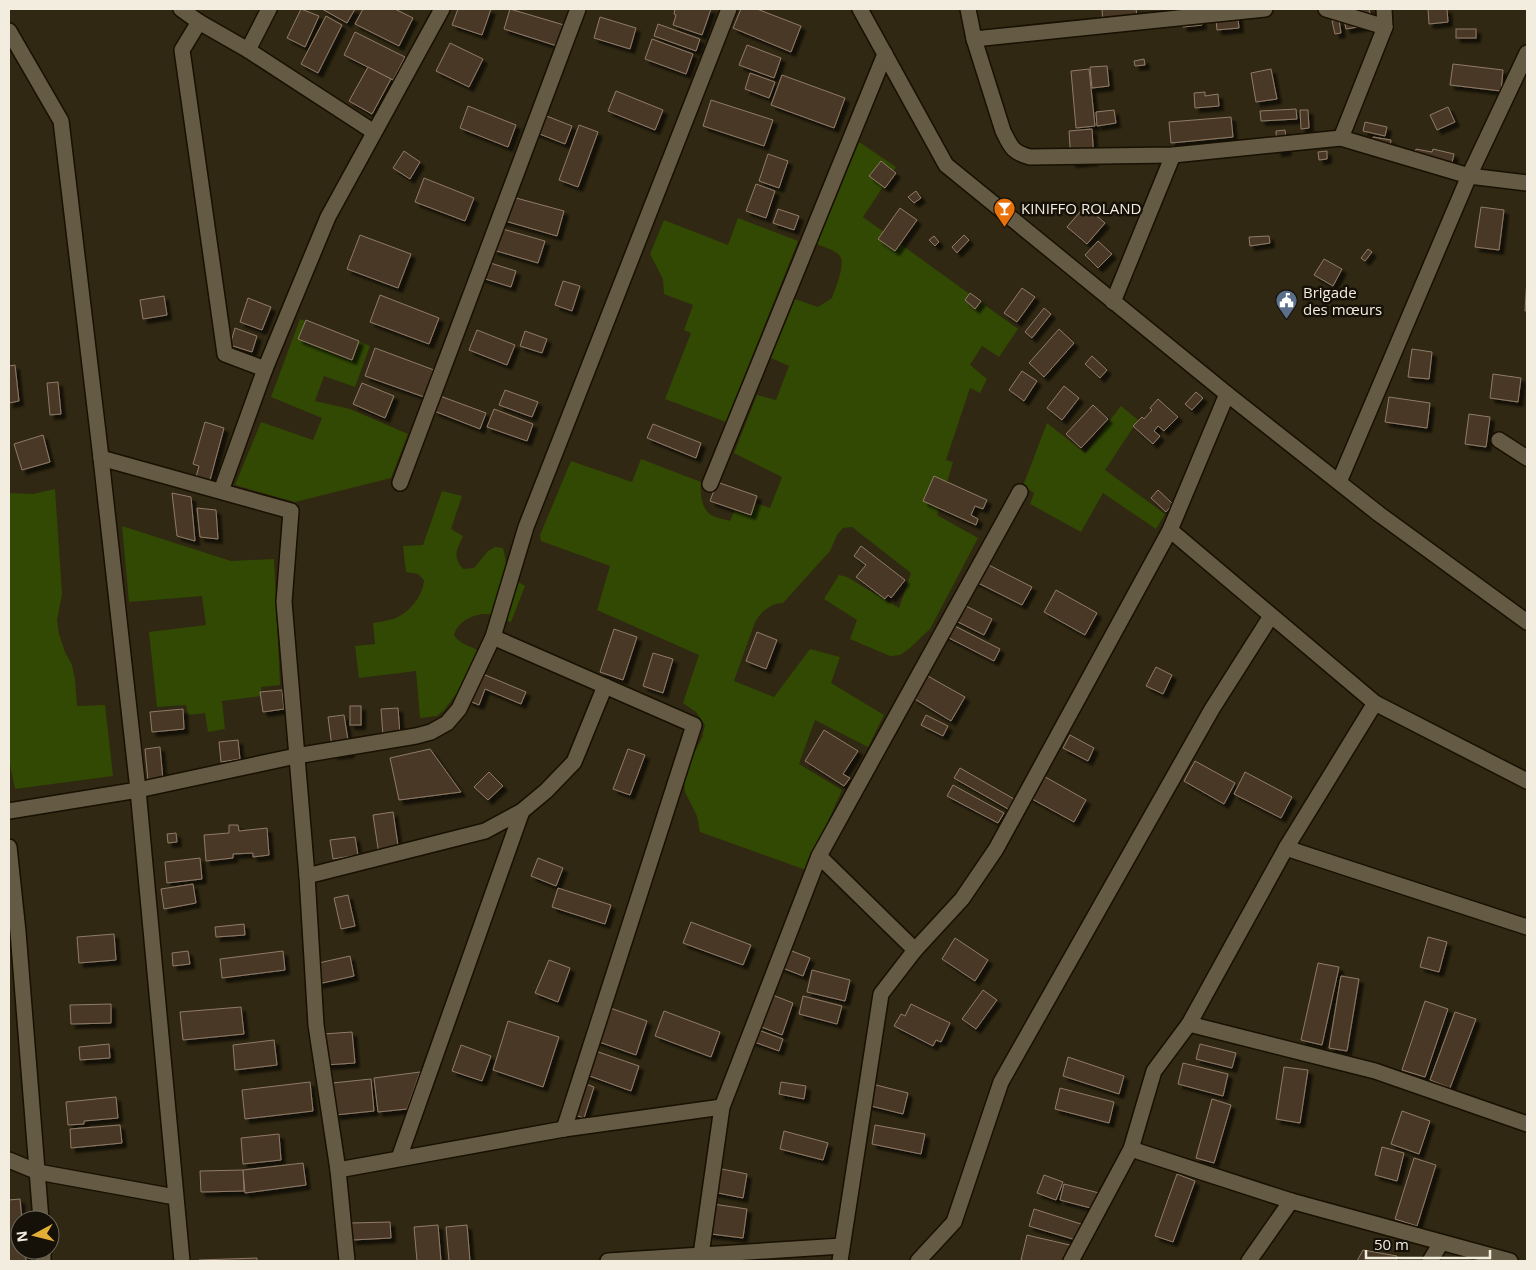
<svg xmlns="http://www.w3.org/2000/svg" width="1536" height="1270" font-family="'Open Sans',sans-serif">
  <defs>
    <filter id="shadow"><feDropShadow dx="4.5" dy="4.5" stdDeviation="1" flood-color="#0009"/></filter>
  </defs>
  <rect width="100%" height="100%" fill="#302812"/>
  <!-- green -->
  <g fill="#314903">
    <path d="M859,142L896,167L863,217L1018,329L999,357L982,346L970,365L987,379L980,393L970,388L946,460L953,462L937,515L978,538L930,629L910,648L900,655L890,656L850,639L857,620L824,599L839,575L847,577L899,608L911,573L852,527L843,528L837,535L830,551L783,603C771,603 761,612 755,622L734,681L774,697L810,649L840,657L831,683L884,715L868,747L815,720L799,764L842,790L806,870L700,832L697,816L685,792L684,778L687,767L702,738L705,725L696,712L683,703L699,655L597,610L610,566L541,541L540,535L571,461L632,482L641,459L701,482C700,493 701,508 711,515C716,518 725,519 730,521L740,498L770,508L782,477L734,453L757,395L776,400L789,366L771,358L795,299L818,307L832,298C835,289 847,262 839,255C834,250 824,247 817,244Z"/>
    <polygon points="738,218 798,241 726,422 665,399 691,333 684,330 693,305 664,294 663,279 650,254 664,220 728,245"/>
    <polygon points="300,319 370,346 355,387 324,376 315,401 350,409 408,434 391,478 295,502 235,485 261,422 313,440 322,418 271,397"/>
    <polygon points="1121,406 1138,420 1105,470 1165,514 1156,529 1103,493 1081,532 1030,504 1034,493 1023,486 1047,423 1085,453"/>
    <polygon points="55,489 62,594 57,620 59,634 65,652 72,665 75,679 77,706 105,705 113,776 15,789 9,760 9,493 33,494"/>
    <path d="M442,491L462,496L451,529L463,536C457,550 452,556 463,569L474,568L488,551L495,547L503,548C509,570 501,572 525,586L511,622C503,620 494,615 487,614C473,614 458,621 454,635C461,647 478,646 484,657L444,710L437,716L420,718L416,671L359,678L355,646L375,644L373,623C379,622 386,621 393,619C408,614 423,597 424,580L418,574L406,572L403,546L423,545Z"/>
    <polygon points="122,526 231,561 274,559 280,685 261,687 261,696 222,701 225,729 208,732 205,713 188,715 186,705 157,707 149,632 206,625 202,596 129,602"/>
  </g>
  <!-- building -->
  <g fill="#4a3827" stroke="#8f7b68" filter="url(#shadow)">
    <polygon points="301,9 319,16 305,47 287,38"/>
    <polygon points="322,9 355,9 347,23"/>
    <polygon points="363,9 395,9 413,18 399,46 355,24"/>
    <polygon points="458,9 491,9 482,35 452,25"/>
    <polygon points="510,9 564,25 557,46 504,29"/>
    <polygon points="675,9 711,9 702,35 673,25 676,15 674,14"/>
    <polygon points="741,9 757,9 801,26 791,52 733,28"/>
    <polygon points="1102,9 1136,9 1138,24 1103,27"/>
    <polygon points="1181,9 1200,9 1202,25 1183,27"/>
    <polygon points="1215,9 1237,9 1239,28 1217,30"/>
    <polygon points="1342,9 1369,9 1371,18 1364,26 1346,29"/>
    <polygon points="1428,9 1447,9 1448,22 1429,24"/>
    <polygon points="326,16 342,25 318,73 301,64"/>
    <polygon points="600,17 636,28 630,49 594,38"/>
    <polygon points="1339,20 1341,33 1335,34 1332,21"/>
    <polygon points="658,24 700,39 696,51 654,36"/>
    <rect x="1456" y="29" width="20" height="9"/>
    <polygon points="355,32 405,57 393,80 344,55"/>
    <polygon points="652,39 693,54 686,74 645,59"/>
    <polygon points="450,43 483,59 469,87 436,71"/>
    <polygon points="747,45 781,58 774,78 739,65"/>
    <polygon points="1144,59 1145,65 1135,66 1134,61"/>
    <polygon points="1453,64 1503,70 1501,91 1450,85"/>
    <polygon points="1107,66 1109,86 1092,88 1090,67"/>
    <polygon points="368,67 391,79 372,114 349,101"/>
    <polygon points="1089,69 1095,126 1076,128 1071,71"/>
    <polygon points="1271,69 1277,99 1256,102 1251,73"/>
    <polygon points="750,73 775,82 769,98 745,89"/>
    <polygon points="782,75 845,98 834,128 771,105"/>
    <polygon points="616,91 663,110 655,130 608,111"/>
    <polygon points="1205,92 1205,96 1218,94 1219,106 1195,108 1194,93"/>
    <polygon points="711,100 773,120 764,146 703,126"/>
    <polygon points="468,106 516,125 508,147 460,128"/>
    <polygon points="1448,107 1455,122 1437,130 1430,115"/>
    <polygon points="1296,109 1297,119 1261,121 1260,111"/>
    <polygon points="1114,110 1116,123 1097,126 1096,112"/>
    <polygon points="1300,110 1308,110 1309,128 1301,129"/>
    <polygon points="539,113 572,126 565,144 532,131"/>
    <polygon points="1231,117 1233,137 1171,143 1169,122"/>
    <polygon points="1365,122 1387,127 1385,136 1363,131"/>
    <polygon points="579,125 598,132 578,187 559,180"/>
    <polygon points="1092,129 1094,161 1071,163 1069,131"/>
    <polygon points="1285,130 1287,151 1277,152 1276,131"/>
    <polygon points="1373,137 1391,140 1389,154 1371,150"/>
    <polygon points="1416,149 1432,152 1433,149 1454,154 1450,171 1413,163"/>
    <polygon points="404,151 420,162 410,179 393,168"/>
    <polygon points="1327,151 1327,159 1319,160 1318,152"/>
    <polygon points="768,154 788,161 779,188 759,181"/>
    <polygon points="881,161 896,173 885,188 869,176"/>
    <polygon points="424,178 474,198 465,221 415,202"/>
    <polygon points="756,184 775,191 766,218 746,211"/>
    <polygon points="916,191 921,198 914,203 908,197"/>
    <polygon points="505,195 564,211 557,236 498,219"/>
    <polygon points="1085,206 1105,223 1087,244 1067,227"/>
    <polygon points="1481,207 1504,210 1499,250 1475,247"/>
    <polygon points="900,208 917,220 895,251 878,239"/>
    <polygon points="778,209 799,216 794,230 773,223"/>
    <polygon points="499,228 545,241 538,263 493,250"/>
    <polygon points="360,235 411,254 398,288 347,269"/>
    <polygon points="964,235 969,240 957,253 952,247"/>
    <polygon points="934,236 939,242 935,246 929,240"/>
    <polygon points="1269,236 1270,243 1250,246 1249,237"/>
    <polygon points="1098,241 1112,254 1098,268 1085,255"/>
    <polygon points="1368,249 1372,252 1365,261 1361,258"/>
    <polygon points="1324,259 1342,269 1333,286 1314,275"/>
    <polygon points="484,261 516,271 511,287 479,277"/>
    <polygon points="1527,278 1527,311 1525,311"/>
    <polygon points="563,281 580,286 572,311 555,305"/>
    <polygon points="1022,288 1035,297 1017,322 1004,313"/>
    <polygon points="970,293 981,301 975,309 965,300"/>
    <polygon points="380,295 439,318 429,344 370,322"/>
    <polygon points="164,296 167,315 143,319 140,300"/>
    <polygon points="248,298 271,307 262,330 240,322"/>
    <polygon points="1044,308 1051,314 1032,338 1025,332"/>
    <polygon points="306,320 359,341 352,360 298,339"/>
    <polygon points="235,328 257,336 252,352 230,345"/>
    <polygon points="1059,329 1074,343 1044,377 1029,363"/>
    <polygon points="477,330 515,345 507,365 469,350"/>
    <polygon points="525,331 547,339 542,353 520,346"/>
    <polygon points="375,348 434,370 424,397 365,376"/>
    <polygon points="1412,349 1432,352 1429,379 1408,377"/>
    <polygon points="1092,356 1107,370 1100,378 1085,364"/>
    <polygon points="15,365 19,401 9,403 9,366"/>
    <polygon points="1022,371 1037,381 1024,401 1009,390"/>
    <polygon points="1493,374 1521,378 1518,402 1490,398"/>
    <polygon points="58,382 61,414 50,415 47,383"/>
    <polygon points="362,383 394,396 385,418 353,404"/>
    <polygon points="1064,386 1079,398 1062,420 1047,408"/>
    <polygon points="505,390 538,402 532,417 499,405"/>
    <polygon points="1196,392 1203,398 1192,410 1185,404"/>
    <polygon points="440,396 486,413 480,429 434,411"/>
    <polygon points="1389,397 1430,403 1427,428 1385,422"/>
    <polygon points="1158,399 1178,417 1164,431 1158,426 1154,431 1160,436 1153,444 1133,426 1142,417 1144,419 1152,410 1150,408"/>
    <polygon points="1093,405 1108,419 1081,448 1066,434"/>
    <polygon points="494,409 533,424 527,441 487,427"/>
    <polygon points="1469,414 1490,417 1486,447 1465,444"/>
    <polygon points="205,422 224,428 210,480 196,477 199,466 193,464"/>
    <polygon points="653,424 701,443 696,458 647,438"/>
    <polygon points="43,435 50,462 22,470 14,444"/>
    <polygon points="934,476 987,500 983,509 975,506 971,515 978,519 976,525 923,501"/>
    <polygon points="717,482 757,496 751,515 710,501"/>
    <polygon points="1158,490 1173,504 1166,512 1151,498"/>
    <polygon points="172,493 191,497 195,541 177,536"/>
    <polygon points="197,508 216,510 218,539 200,537"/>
    <polygon points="861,546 905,580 891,598 888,595 885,599 856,577 866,565 854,556"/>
    <polygon points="977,559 1032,587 1022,605 968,578"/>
    <polygon points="1056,590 1097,613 1085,635 1044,612"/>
    <polygon points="960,603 992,619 984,635 952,619"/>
    <polygon points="947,622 1000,649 994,661 941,634"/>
    <polygon points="614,629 637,637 623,680 600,672"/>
    <polygon points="757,632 777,640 766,669 746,661"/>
    <polygon points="653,653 673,659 663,693 643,686"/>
    <polygon points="1156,667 1172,675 1163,694 1146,686"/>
    <polygon points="478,672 526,692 521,704 485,689 479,705 467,700"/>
    <polygon points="926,675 965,697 951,721 913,698"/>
    <polygon points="282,690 284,709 263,712 260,692"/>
    <rect x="350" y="706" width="11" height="19"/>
    <polygon points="398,708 400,735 383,736 381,709"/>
    <polygon points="183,709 184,729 152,732 150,712"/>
    <polygon points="344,715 350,753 333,755 328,717"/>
    <polygon points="926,715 948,726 943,736 921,725"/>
    <polygon points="824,730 858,751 843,774 850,778 844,786 805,761"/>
    <polygon points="1070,735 1094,748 1088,761 1063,748"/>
    <polygon points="238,740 240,759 221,762 219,742"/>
    <polygon points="160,747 163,780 148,781 145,749"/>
    <polygon points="430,749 461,792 399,800 390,758"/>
    <polygon points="628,749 645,755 630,795 613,789"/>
    <polygon points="1195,761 1235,783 1224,804 1184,781"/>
    <polygon points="960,768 1014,799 1008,809 954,778"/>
    <polygon points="1033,770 1086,800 1074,822 1021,793"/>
    <polygon points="489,772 503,786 488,800 474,787"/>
    <polygon points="1245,772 1292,797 1281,818 1234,794"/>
    <polygon points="953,785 1004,813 998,823 947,796"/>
    <polygon points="393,812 399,852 379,855 373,815"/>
    <polygon points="229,825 238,825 239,831 267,828 269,855 253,857 253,853 233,854 233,858 206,861 204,835 229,833"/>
    <polygon points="176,833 177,842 168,843 167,834"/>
    <polygon points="355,837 358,855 333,859 330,840"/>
    <polygon points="200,858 202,879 167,883 165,862"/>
    <polygon points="538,858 563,868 556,886 531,876"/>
    <polygon points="193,884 196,903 164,909 161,889"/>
    <polygon points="558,888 611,905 605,924 552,907"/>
    <polygon points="348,895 355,926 341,929 334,898"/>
    <polygon points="691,922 751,945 743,965 683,943"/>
    <polygon points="244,924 245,935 216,937 215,927"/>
    <polygon points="114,934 116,960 79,963 77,937"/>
    <polygon points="1428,937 1447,942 1439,972 1420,967"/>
    <polygon points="955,938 988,960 975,981 942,959"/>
    <polygon points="784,948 810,958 803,976 777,966"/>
    <polygon points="188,951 190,964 173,966 172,953"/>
    <polygon points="283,951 285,970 222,978 220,959"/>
    <polygon points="350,956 354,976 318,984 314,964"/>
    <polygon points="549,960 570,968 558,1002 535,993"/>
    <polygon points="1318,963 1339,967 1322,1045 1301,1040"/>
    <polygon points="812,970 850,980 845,1001 807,992"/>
    <polygon points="1341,976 1359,979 1347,1051 1329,1048"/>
    <polygon points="983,990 997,1000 976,1029 962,1019"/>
    <polygon points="770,994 793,1003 782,1035 759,1026"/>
    <polygon points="803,996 842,1006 837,1024 799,1014"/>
    <polygon points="1425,1001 1448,1009 1425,1077 1402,1070"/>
    <polygon points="596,1003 647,1021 636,1055 585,1037"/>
    <polygon points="111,1004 111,1023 71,1024 70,1005"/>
    <polygon points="911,1004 950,1023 941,1042 936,1040 933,1046 894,1026 901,1014 905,1016"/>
    <polygon points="241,1007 244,1034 183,1040 180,1012"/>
    <polygon points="664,1011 720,1032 711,1057 655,1036"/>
    <polygon points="1455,1012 1476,1019 1450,1088 1430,1080"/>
    <polygon points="508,1021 559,1037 543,1087 493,1070"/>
    <polygon points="750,1027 783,1039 779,1051 746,1039"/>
    <polygon points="352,1032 355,1063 325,1065 323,1034"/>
    <polygon points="274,1040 277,1065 235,1070 233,1045"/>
    <polygon points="109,1044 110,1058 80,1060 79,1047"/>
    <polygon points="1200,1044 1236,1053 1232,1068 1196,1059"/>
    <polygon points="461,1045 491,1056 482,1081 452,1071"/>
    <polygon points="584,1047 639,1066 631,1091 576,1071"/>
    <polygon points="1068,1057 1124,1076 1119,1094 1063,1076"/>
    <polygon points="1183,1063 1228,1074 1223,1096 1178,1084"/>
    <polygon points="1284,1067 1308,1070 1300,1123 1276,1119"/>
    <polygon points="420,1072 407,1109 378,1112 374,1078"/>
    <polygon points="371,1079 374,1111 335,1115 332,1083"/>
    <polygon points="572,1079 594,1087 584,1118 561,1111"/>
    <polygon points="310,1082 313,1111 245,1119 242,1090"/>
    <polygon points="781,1082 806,1086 804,1099 779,1094"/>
    <polygon points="864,1082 908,1093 903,1114 859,1103"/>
    <polygon points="1060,1088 1114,1102 1109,1123 1055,1109"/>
    <polygon points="116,1097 118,1118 84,1121 84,1124 68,1125 66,1102"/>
    <polygon points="1212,1099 1231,1105 1214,1163 1196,1158"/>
    <polygon points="1402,1111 1430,1121 1419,1154 1391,1144"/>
    <polygon points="120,1125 122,1143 71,1148 70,1129"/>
    <polygon points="875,1125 925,1134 921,1154 872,1144"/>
    <polygon points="784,1131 828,1143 823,1160 780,1149"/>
    <polygon points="279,1134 281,1160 243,1164 241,1138"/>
    <polygon points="1382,1147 1404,1153 1397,1181 1375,1175"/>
    <polygon points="1414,1158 1436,1165 1417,1226 1395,1219"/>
    <polygon points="303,1163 306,1185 245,1193 243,1170"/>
    <polygon points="712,1167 747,1174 743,1198 708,1191"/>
    <polygon points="243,1170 244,1191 201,1192 200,1171"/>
    <polygon points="1177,1174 1195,1181 1173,1242 1155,1236"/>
    <polygon points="1044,1175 1063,1182 1056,1200 1037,1193"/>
    <polygon points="1064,1184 1103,1194 1098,1210 1060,1200"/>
    <polygon points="20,1199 22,1220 20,1220 20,1250 25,1250 26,1261 9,1261 9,1200"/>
    <polygon points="706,1203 747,1209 743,1238 703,1233"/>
    <polygon points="1034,1209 1081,1224 1076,1240 1029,1226"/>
    <polygon points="390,1222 391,1238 352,1240 351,1223"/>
    <polygon points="438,1225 441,1261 417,1261 414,1227"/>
    <polygon points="467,1225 470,1261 449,1261 446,1227"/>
    <polygon points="1027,1235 1074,1246 1066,1261 1026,1261 1021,1260"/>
    <polygon points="1363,1250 1397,1256 1396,1261 1357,1261"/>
    <polygon points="257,1258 257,1261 200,1261 199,1260"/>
  </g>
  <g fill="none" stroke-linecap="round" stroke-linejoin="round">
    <defs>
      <g id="minor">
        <polyline points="181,9 199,22 248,50 374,132"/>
        <polyline points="860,9 946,165 1227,394 1379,514 1527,622"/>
        <path d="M968,9L974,39L1003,131C1011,147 1012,152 1030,157L1173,155L1341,138L1469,176L1527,183"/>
        <polyline points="1326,9 1385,27"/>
        <polyline points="199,22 182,50 225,354 265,369"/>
        <polyline points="974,39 1265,9"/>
        <polyline points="248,50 269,9"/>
        <polyline points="1341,138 1385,27 1384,9"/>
        <polyline points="1113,302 1173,155"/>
        <polyline points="1499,440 1527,458"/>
        <polyline points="101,458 291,511 284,602 307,876 316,1025 338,1170 347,1261"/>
        <polyline points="1339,482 1469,176 1527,53"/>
        <polyline points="400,483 578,9"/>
        <polyline points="710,484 885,54"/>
        <polyline points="221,491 265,369 328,217 442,9"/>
        <polyline points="1170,530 1375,703 1527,781"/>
        <polyline points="493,637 694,725 564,1129"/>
        <polyline points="9,811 138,790 296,756 416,736 431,732 447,723 459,709 493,637 526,527 729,9"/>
        <polyline points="9,847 18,932 41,1220"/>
        <polyline points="1286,848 1527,927"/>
        <polyline points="819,856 915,950"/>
        <polyline points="307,876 485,831 522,811 546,791 574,762 605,686"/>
        <polyline points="1189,1024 1375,1071 1527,1124"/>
        <polyline points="1131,1149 1291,1201 1510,1261"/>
        <polyline points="399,1158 522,811"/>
        <polyline points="9,1160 38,1172 175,1197"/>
        <polyline points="338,1170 564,1129 722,1107"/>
        <polyline points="43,1250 43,1261"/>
        <polyline points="701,1255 722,1107 819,856 1020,492"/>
        <polyline points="608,1261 842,1246"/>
        <polyline points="840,1261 881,994 915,950 962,899 996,849 1170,530 1227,394"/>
        <polyline points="918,1261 954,1222 1001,1082 1212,709 1271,616"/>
        <polyline points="1071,1261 1131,1149 1154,1071 1189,1024 1286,848 1375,703"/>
        <polyline points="1249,1261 1291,1201"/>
        <polyline points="1430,1261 1441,1243"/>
      </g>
      <polyline id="tertiary" points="9,31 61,121 101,458 138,790 182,1261"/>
    </defs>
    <!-- minor casing -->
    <use href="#minor" stroke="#181000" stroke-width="18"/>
    <!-- tertiary casing -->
    <use href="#tertiary" stroke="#181000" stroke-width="18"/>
    <!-- minor -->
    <use href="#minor" stroke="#655b44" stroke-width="15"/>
    <!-- tertiary -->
    <use href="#tertiary" stroke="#655b44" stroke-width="15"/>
  </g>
  <!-- icons -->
  <defs>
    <symbol id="bar-pin" viewBox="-11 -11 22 30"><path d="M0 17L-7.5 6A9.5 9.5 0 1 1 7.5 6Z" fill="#e8710a" stroke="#151108"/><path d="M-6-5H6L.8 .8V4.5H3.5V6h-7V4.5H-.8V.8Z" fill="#fff"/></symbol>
    <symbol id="civic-pin" viewBox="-11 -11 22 30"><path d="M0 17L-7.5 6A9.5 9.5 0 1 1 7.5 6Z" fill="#5c6f8a" stroke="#151108"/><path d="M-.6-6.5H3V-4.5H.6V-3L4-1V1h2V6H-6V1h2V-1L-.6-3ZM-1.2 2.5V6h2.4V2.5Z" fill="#fff"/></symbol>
  </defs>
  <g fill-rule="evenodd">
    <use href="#bar-pin" x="992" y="196" width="25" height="34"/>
    <use href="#civic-pin" x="1274" y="288" width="25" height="34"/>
  </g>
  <g text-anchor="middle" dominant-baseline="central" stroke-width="5" stroke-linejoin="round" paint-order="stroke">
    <!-- poi labels -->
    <g font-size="15" fill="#f2eddf" stroke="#151108" text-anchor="start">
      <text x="1021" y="208">KINIFFO ROLAND</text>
      <text x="1303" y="292">Brigade<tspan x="1303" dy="17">des mœurs</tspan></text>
    </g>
  </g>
  <!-- border -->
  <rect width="1536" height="1270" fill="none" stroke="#f2eddf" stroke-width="20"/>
  <!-- north arrow -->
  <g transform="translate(35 1235) rotate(263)"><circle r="24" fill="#151108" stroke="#6d695e"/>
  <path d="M0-4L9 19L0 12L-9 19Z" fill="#e3ae35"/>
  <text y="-8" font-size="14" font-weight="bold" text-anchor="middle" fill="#f2eddf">N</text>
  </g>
  <!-- scale -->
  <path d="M1366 1250v8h124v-8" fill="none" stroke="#f2eddf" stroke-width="2.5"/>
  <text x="1374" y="1250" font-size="15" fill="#f2eddf" stroke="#151108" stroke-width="4" paint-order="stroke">50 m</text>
</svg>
